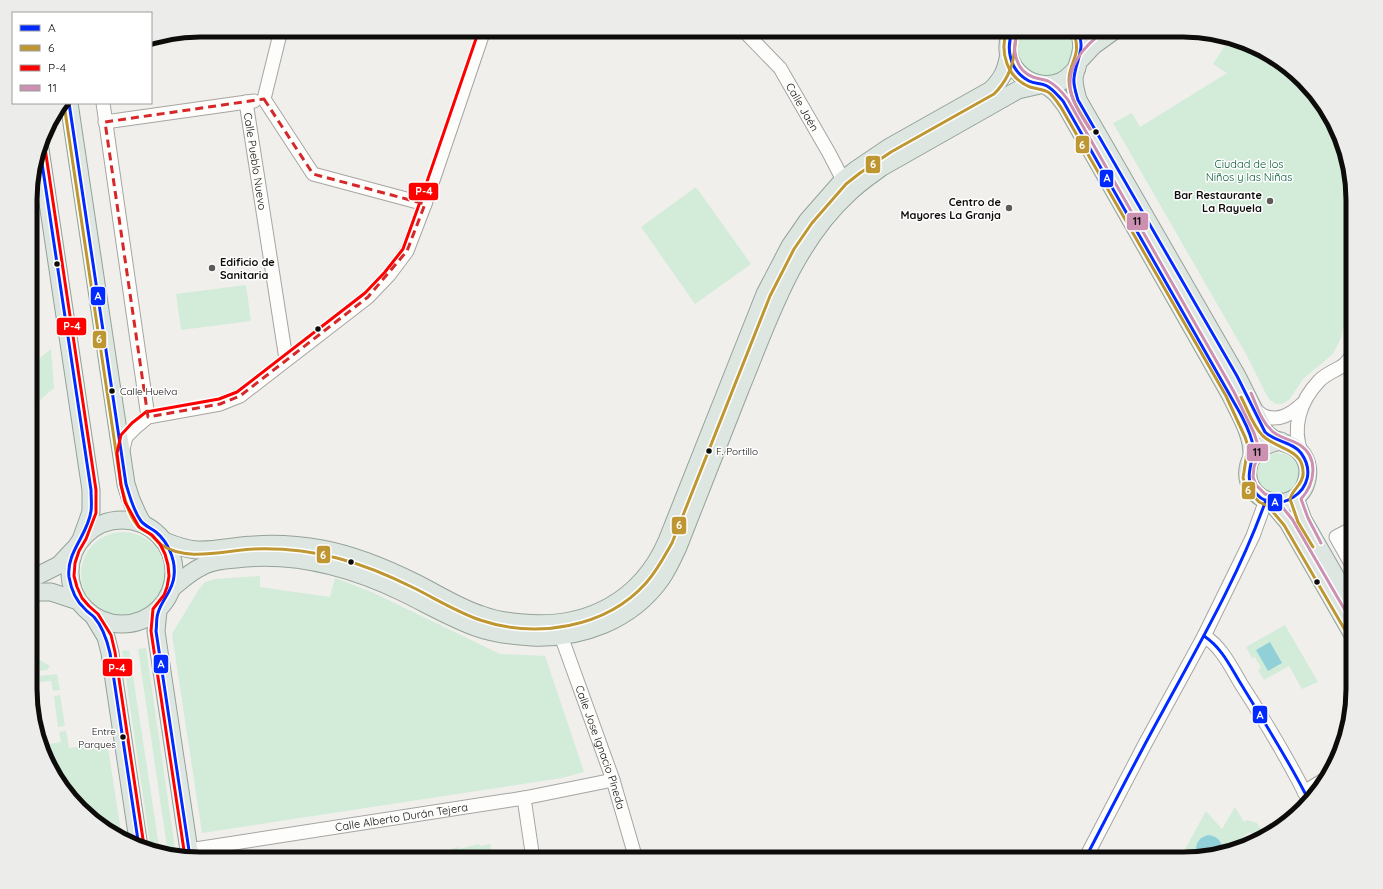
<svg xmlns="http://www.w3.org/2000/svg" width="1383" height="889" font-family="Quicksand,sans-serif">
  <rect width="100%" height="100%" fill="#f1efeb"/>
  <!-- green -->
  <g fill="#d2ecd9">
    <path d="M1021,30H1069C1075,41 1075,44 1071,56C1062,92 1009,76 1016,41C1017,37 1019,34 1021,30Z"/>
    <polygon points="1230,38 1235,39 1245,45 1246,43 1278,59 1330,115 1353,189 1353,288 1341,338 1333,354 1303,379 1289,400 1282,404 1276,404 1270,400 1266,394 1247,356 1113,123 1132,113 1140,127 1227,73 1213,64"/>
    <polygon points="696,187 751,264 695,304 641,227"/>
    <polygon points="246,285 251,321 181,330 176,294"/>
    <polygon points="51,349 54,388 31,408 31,365"/>
    <circle cx="1278" cy="474" r="21"/>
    <circle cx="123" cy="574" r="42"/>
    <polygon points="260,576 260,587 330,597 335,578 372,592 500,654 545,656 584,772 562,778 202,833 172,634 199,589 205,582 215,579"/>
    <polygon points="1285,625 1318,682 1302,689 1289,666 1264,680 1258,670 1261,668 1255,657 1252,658 1246,647"/>
    <polygon points="146,648 176,855 168,854 138,649"/>
    <polygon points="129,650 160,852 151,851 122,651"/>
    <polygon points="35,657 50,666 47,670 31,672 31,658"/>
    <polygon points="57,674 60,690 53,691 51,681 40,682 39,676"/>
    <polygon points="60,695 65,726 58,727 54,696"/>
    <polygon points="66,731 69,748 107,742 122,838 105,830 53,774 43,745 61,742 59,732"/>
    <path d="M1235,807L1244,822L1247,820L1257,823L1266,837L1262,838C1252,828 1243,833 1239,845L1223,850L1221,841L1213,836L1197,856L1198,857L1194,859L1189,858L1184,851L1206,811L1222,829Z"/>
    <polygon points="479,844 480,846 490,844 492,853 491,855 468,859 416,859 416,854 419,854 420,855 440,850 441,852 451,850 451,849 459,847 459,849"/>
  </g>
  <!-- water -->
  <g fill="#92d0d8">
    <polygon points="1270,642 1282,663 1268,671 1256,650"/>
    <path d="M1208,835C1217,836 1222,841 1223,850L1198,857C1193,847 1197,838 1208,835Z"/>
  </g>
  <g fill="none" stroke-linecap="round" stroke-linejoin="round">
    <defs>
      <g id="minor">
        <polyline points="281,30 264,99 313,174 425,204"/>
        <path id="s1" d="M743,30L780,68L829,153L843,180L846,188"/>
        <path id="s2" d="M246,102L286,359"/>
        <polyline points="103,103 148,417"/>
        <polyline points="105,122 254,101"/>
        <path d="M1253,408C1256,410 1260,414 1264,416C1279,422 1291,414 1302,404"/>
        <polyline points="122,453 126,437 136,427 148,417 220,404 240,396 368,297 389,275 407,251 425,204 484,30"/>
        <path d="M1302,454C1291,428 1300,401 1319,381C1326,373 1338,370 1345,364C1348,361 1350,357 1353,354"/>
        <polyline points="1353,528 1336,537 1353,567"/>
        <path id="s3" d="M561,636L613,780L636,859"/>
        <path d="M1204,636C1221,646 1231,667 1241,684C1265,721 1288,759 1308,799"/>
        <polyline points="1304,792 1327,778"/>
        <polyline points="524,798 533,859"/>
        <path id="s4" d="M189,850L524,798L613,780"/>
        <polyline points="1085,859 1145,744 1204,636 1253,536 1266,500"/>
      </g>
      <g id="major">
        <path d="M1013,30C995,60 1028,94 1060,82C1067,79 1072,73 1077,68"/>
        <path d="M1078,30C1087,49 1077,60 1074,78C1074,85 1076,93 1078,100L1237,376L1265,432C1267,434 1269,436 1272,438C1282,444 1293,443 1301,453C1307,460 1309,470 1307,479C1299,519 1238,504 1249,464C1254,448 1267,444 1281,441"/>
        <polyline points="1081,59 1093,46 1115,30"/>
        <path d="M1046,85L1056,93L1066,106L1230,394C1240,415 1253,434 1252,458"/>
        <path d="M69,103L126,484C130,499 135,511 143,524"/>
        <polyline points="40,149 91,490 91,512 82,537"/>
        <polyline points="1295,498 1303,520 1353,607"/>
        <polyline points="1271,502 1288,522 1353,635"/>
        <circle cx="122" cy="572" r="52"/>
        <path d="M164,541C174,545 185,549 196,550C215,551 234,546 253,545C276,543 300,545 323,549C354,555 388,569 416,583C438,594 459,608 482,615C495,620 509,622 523,623C587,629 641,601 667,541L765,294L790,246L808,220L843,180L857,169L888,148L991,90C1003,78 1006,70 1009,54"/>
        <polyline points="31,579 59,565 74,549"/>
        <path d="M172,588C181,581 190,572 201,567C211,561 224,560 236,559C294,552 350,567 402,592C427,604 452,619 478,628C495,634 514,636 532,637C581,639 631,621 661,579C668,569 673,558 678,547C699,494 720,440 741,387C769,319 793,244 849,193C859,183 871,175 882,167L1009,95L1018,90L1040,85"/>
        <polyline points="31,592 51,592 78,601"/>
        <polyline points="158,611 156,631 158,645 190,857"/>
        <polyline points="94,617 106,637 110,653 139,847"/>
      </g>
    </defs>
    <!-- minor casing -->
    <use href="#minor" stroke="#a6a5a1" stroke-width="15"/>
    <!-- major casing -->
    <use href="#major" stroke="#94a398" stroke-width="19"/>
    <!-- minor -->
    <use href="#minor" stroke="#fdfdfc" stroke-width="13"/>
    <!-- major -->
    <use href="#major" stroke="#dee6e2" stroke-width="17"/>
    <defs>
      <g id="bus-1">
        <path d="M1013,30C1005,49 1010,71 1029,81C1035,84 1042,83 1047,86C1054,90 1058,96 1063,101L1240,413C1245,423 1252,435 1253,447C1254,462 1244,475 1253,489C1272,522 1327,489 1301,453C1293,442 1275,442 1265,432L1237,376L1078,100C1076,93 1073,85 1074,78C1076,59 1086,50 1078,30"/>
        <path d="M69,103L126,484C130,497 133,510 141,521C145,526 151,528 156,532C168,542 176,560 174,576C173,591 162,599 158,613C156,618 157,625 156,631L190,857"/>
        <path d="M40,150L91,490C91,497 92,505 91,511C88,535 66,552 69,577C71,589 76,601 85,609C87,612 91,614 94,617C103,627 107,640 110,653L139,847"/>
        <path d="M1204,636C1222,648 1230,666 1241,684C1264,722 1288,759 1308,799"/>
        <path d="M1085,859C1111,809 1137,758 1164,709C1201,641 1240,573 1266,500"/>
      </g>
      <g id="bus-2">
        <path d="M1007,30C999,52 1007,78 1030,87C1036,89 1042,89 1048,92C1054,96 1058,103 1062,109L1226,396L1245,437L1248,446L1243,478L1248,490L1259,502L1268,506L1284,525L1349,637"/>
        <path d="M1073,32C1083,55 1069,61 1069,80C1069,98 1081,114 1090,129"/>
        <path d="M64,104L121,485C125,499 129,518 140,528C143,531 148,532 151,535C154,538 157,541 160,544C187,563 225,550 254,549C282,548 310,551 337,558C364,565 390,576 414,588C436,599 457,612 480,620C536,639 606,628 646,583C657,571 664,557 672,543L770,296L794,249L812,223L846,184L860,173L891,152L994,94C1006,82 1012,70 1014,54C1015,46 1015,39 1018,32"/>
        <path d="M1241,397C1248,410 1252,424 1262,435C1276,450 1305,448 1303,475C1302,485 1292,490 1290,499L1298,522L1313,547"/>
      </g>
      <g id="bus-3">
        <polyline points="45,148 96,490 96,513 86,539 79,551 75,563 74,576 77,587 82,598 89,606 98,614 111,635 115,652 144,846"/>
        <polyline points="185,857 151,631 153,609 164,595 167,587 169,576 168,565 165,554 160,544 152,535 139,527 125,502 121,485 117,453 121,435 132,423 146,412 219,399 237,392 365,293 385,272 403,249 420,202 479,30"/>
      </g>
      <g id="bus-4">
        <path d="M1018,32C1011,48 1015,70 1033,77C1038,79 1043,79 1048,81C1056,85 1063,93 1068,100L1234,392L1254,433L1258,445L1257,459L1254,467L1253,477L1256,485L1265,494L1275,498L1292,519L1353,624"/>
        <path d="M1090,129C1084,119 1077,110 1073,99C1062,70 1083,46 1106,30"/>
        <path d="M1251,393C1257,406 1261,421 1272,431C1279,438 1291,439 1300,445C1319,458 1315,484 1301,499L1308,518L1321,543"/>
      </g>
    </defs>
    <!-- bus-1 casing -->
    <use href="#bus-1" stroke="#fff" stroke-width="6"/>
    <!-- bus-2 casing -->
    <use href="#bus-2" stroke="#fff" stroke-width="6"/>
    <!-- bus-3 casing -->
    <use href="#bus-3" stroke="#fff" stroke-width="6"/>
    <!-- bus-4 casing -->
    <use href="#bus-4" stroke="#fff" stroke-width="6"/>
    <!-- bus-1 -->
    <use href="#bus-1" stroke="#002aff" stroke-width="3"/>
    <!-- bus-2 -->
    <use href="#bus-2" stroke="#be9733" stroke-width="3"/>
    <!-- bus-3 -->
    <use href="#bus-3" stroke="#f00" stroke-width="3"/>
    <!-- bus-4 -->
    <use href="#bus-4" stroke="#cc90b1" stroke-width="3"/>
  </g>
  <!-- marked area -->
  <path fill="none" stroke="#d62828" stroke-width="3" stroke-dasharray="8 5" stroke-linejoin="round" d="M264,99L313,174L425,204L407,251L368,297L240,396L220,404L148,417L105,122Z"/>
  <!-- markers -->
  <g fill="#0e0c0a" stroke="#fff" stroke-width="1.5">
    <circle cx="1096" cy="132" r="3.5"/>
    <circle cx="57" cy="264" r="3.5"/>
    <circle cx="318" cy="329" r="3.5"/>
    <circle cx="112" cy="391" r="3.5"/>
    <circle cx="709" cy="451" r="3.5"/>
    <circle cx="351" cy="562" r="3.5"/>
    <circle cx="1317" cy="582" r="3.5"/>
    <circle cx="123" cy="737" r="3.5"/>
  </g>
  <g fill="#5d5b59" stroke="#fff" stroke-width="1.5">
    <circle cx="1270" cy="201" r="4"/>
    <circle cx="1009" cy="208" r="4"/>
    <circle cx="212" cy="268" r="4"/>
  </g>
  <g text-anchor="middle" dominant-baseline="central" stroke-width="3" stroke-linejoin="round" paint-order="stroke">
    <!-- bus labels -->
    <g font-size="10" fill="#0e0c0a" stroke="#fff" text-anchor="start">
      <text x="120" y="391">Calle Huelva</text>
      <text x="716" y="451">F. Portillo</text>
      <text x="116" y="731" text-anchor="end">Entre<tspan x="116" dy="13">Parques</tspan></text>
    </g>
    <!-- street labels -->
    <g font-size="11" fill="#0e0c0a" stroke="#fff">
      <text stroke="none"><textPath href="#s1" startOffset="98">Calle Jaén</textPath></text>
      <text stroke="none"><textPath href="#s2" startOffset="60">Calle Pueblo Nuevo</textPath></text>
      <text stroke="none"><textPath href="#s3" startOffset="118">Calle Jose Ignacio Pineda</textPath></text>
      <text stroke="none"><textPath href="#s4" startOffset="215">Calle Alberto Durán Tejera</textPath></text>
    </g>
    <!-- park labels -->
    <g font-size="11" fill="#005532" stroke="#fff">
      <text x="1249" y="164">Ciudad de los<tspan x="1249" dy="13">Niños y las Niñas</tspan></text>
    </g>
    <!-- poi labels -->
    <g font-size="11" font-weight="bold" fill="#0e0c0a" stroke="#fff" text-anchor="end">
      <text x="1262" y="195">Bar Restaurante<tspan x="1262" dy="13">La Rayuela</tspan></text>
      <text x="1001" y="202">Centro de<tspan x="1001" dy="13">Mayores La Granja</tspan></text>
      <text x="220" y="262" text-anchor="start">Edificio de<tspan x="220" dy="13">Sanitaria</tspan></text>
    </g>
  </g>
  <!-- crop -->
  <path d="M0 0H1383V889H0ZM200 37H1183A163 163 0 0 1 1346 200V689A163 163 0 0 1 1183 852H200A163 163 0 0 1 37 689V200A163 163 0 0 1 200 37Z" fill="#ececeb" fill-rule="evenodd"/>
  <path fill="none" stroke="#0e0c0a" stroke-width="5" d="M200 37H1183A163 163 0 0 1 1346 200V689A163 163 0 0 1 1183 852H200A163 163 0 0 1 37 689V200A163 163 0 0 1 200 37Z"/>
  <g stroke="#fff" stroke-width="1.5">
    <rect x="1075" y="135" width="15" height="19" rx="4" fill="#be9733"/>
    <rect x="865" y="155" width="16" height="19" rx="4" fill="#be9733"/>
    <rect x="1099" y="169" width="15" height="19" rx="4" fill="#002aff"/>
    <rect x="408" y="182" width="31" height="19" rx="4" fill="#f00"/>
    <rect x="1126" y="212" width="23" height="19" rx="4" fill="#cc90b1"/>
    <rect x="90" y="286" width="16" height="20" rx="4" fill="#002aff"/>
    <rect x="56" y="317" width="31" height="19" rx="4" fill="#f00"/>
    <rect x="92" y="330" width="15" height="19" rx="4" fill="#be9733"/>
    <rect x="1246" y="443" width="23" height="19" rx="4" fill="#cc90b1"/>
    <rect x="1241" y="481" width="15" height="19" rx="4" fill="#be9733"/>
    <rect x="1267" y="493" width="16" height="19" rx="4" fill="#002aff"/>
    <rect x="671" y="516" width="16" height="19" rx="4" fill="#be9733"/>
    <rect x="316" y="545" width="15" height="19" rx="4" fill="#be9733"/>
    <rect x="153" y="654" width="16" height="20" rx="4" fill="#002aff"/>
    <rect x="102" y="658" width="31" height="19" rx="4" fill="#f00"/>
    <rect x="1252" y="705" width="16" height="19" rx="4" fill="#002aff"/>
  </g>
  <g font-size="11" text-anchor="middle" font-weight="bold" fill="#fff">
    <text x="1082" y="149">6</text>
    <text x="873" y="168">6</text>
    <text x="1107" y="182">A</text>
    <text x="424" y="195">P-4</text>
    <text x="98" y="300">A</text>
    <text x="72" y="330">P-4</text>
    <text x="99" y="343">6</text>
    <text x="1248" y="494">6</text>
    <text x="1275" y="506">A</text>
    <text x="679" y="529">6</text>
    <text x="323" y="559">6</text>
    <text x="161" y="668">A</text>
    <text x="117" y="672">P-4</text>
    <text x="1260" y="719">A</text>
  </g>
  <g font-size="11" text-anchor="middle" font-weight="bold" fill="#111">
    <text x="1137" y="225">11</text>
    <text x="1257" y="456">11</text>
  </g>
  <!-- legend -->
  <rect x="12" y="12" width="140" height="92" fill="#ffffff" stroke="#9f9e9d"/>
  <rect x="20" y="25" width="20" height="6" fill="#002aff" stroke="#9f9e9d"/>
  <text x="48" y="32" font-size="12" fill="#0e0c0a">A</text>
  <rect x="20" y="45" width="20" height="6" fill="#be9733" stroke="#9f9e9d"/>
  <text x="48" y="52" font-size="12" fill="#0e0c0a">6</text>
  <rect x="20" y="65" width="20" height="6" fill="#ff0000" stroke="#9f9e9d"/>
  <text x="48" y="72" font-size="12" fill="#0e0c0a">P-4</text>
  <rect x="20" y="85" width="20" height="6" fill="#cc90b1" stroke="#9f9e9d"/>
  <text x="48" y="92" font-size="12" fill="#0e0c0a">11</text>
</svg>
